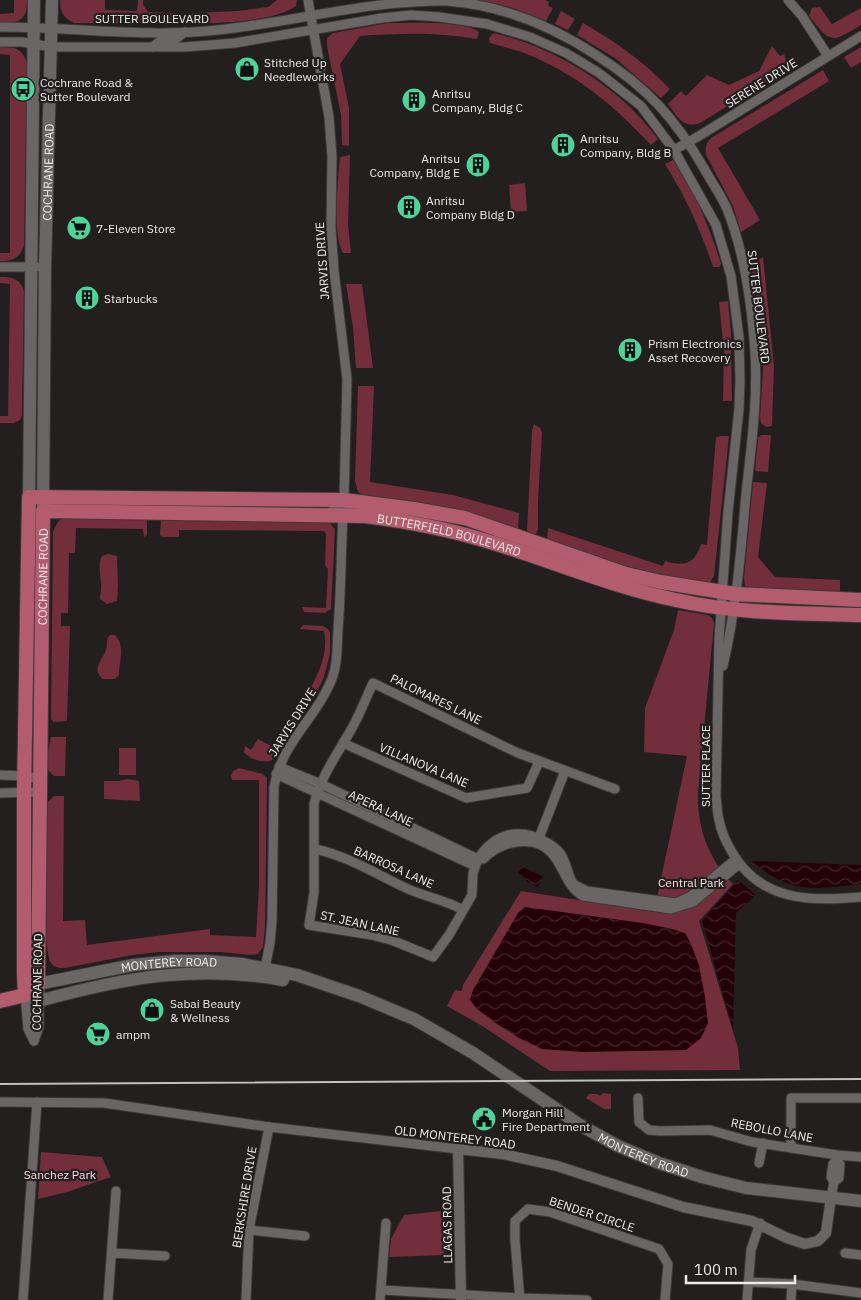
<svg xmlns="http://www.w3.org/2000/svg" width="861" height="1300" font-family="'IBM Plex Sans',sans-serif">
  <defs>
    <pattern id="water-waves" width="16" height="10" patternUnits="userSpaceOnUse" patternTransform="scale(1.25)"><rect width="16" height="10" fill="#240007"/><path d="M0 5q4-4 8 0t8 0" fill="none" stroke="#44252b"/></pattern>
  </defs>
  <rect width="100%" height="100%" fill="#231f1f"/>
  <!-- green -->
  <g fill="#722e3a">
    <path d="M14,0H27C27,21 19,23 0,23V14L14,13Z"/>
    <path d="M60,0H105V10L137,11L138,0H143V5L148,12L180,13L179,20L176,23L169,24L74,23C63,18 60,11 60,0Z"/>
    <path d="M277,0H297L296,6C274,22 223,22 196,24L192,20V13L238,11L268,7Z"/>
    <polygon points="479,0 545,0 549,2 548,6 553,8 546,21 513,8"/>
    <path d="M820,7L832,24L861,8V25C831,43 831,44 809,16L812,8Z"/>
    <polygon points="561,11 575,19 568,30 555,24"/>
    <path d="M388,23C406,23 466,20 479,32L477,39C435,32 402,33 360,36L340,64L349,108V146L342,145L341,115L327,46V38L333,33Z"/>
    <path d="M583,23C616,42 643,61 670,89L661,98L615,58L577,35Z"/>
    <path d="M493,33C543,44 596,74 633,110C642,119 650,129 658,139L651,145C615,107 583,79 534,57C520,51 504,47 490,43L489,38Z"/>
    <path d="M772,46L780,56L784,54L789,68L700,123C682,129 678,117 668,104L681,91L686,96L707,75L729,85L759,71Z"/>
    <path d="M0,47C15,48 22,47 27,63L24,245C20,258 13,261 0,261V253H10V55L0,54Z"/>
    <polygon points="861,47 861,62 851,68 844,57"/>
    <path d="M823,70L829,81L718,148L760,220L741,232L733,206L706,155C705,147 706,143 711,138Z"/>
    <path d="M350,155L348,225L351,253H343C332,235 338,179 340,157Z"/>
    <path d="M673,160L677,163C696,196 710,228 721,264L719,267H713C700,228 686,198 665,164Z"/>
    <polygon points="525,183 527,211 511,212 509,185"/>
    <polygon points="763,257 774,366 772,426 766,427 761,423 760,417 763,370 759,315 752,269 752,264"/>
    <path d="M0,277C13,277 21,279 24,292L22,415L20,420L14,423H0V416H8L10,284L0,283Z"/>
    <polygon points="346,284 362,284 373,368 356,368 353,327"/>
    <polygon points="728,301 731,333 732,401 723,401 724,351 719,302"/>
    <polygon points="358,386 374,386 370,482 453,495 519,513 518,530 366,497 358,492 355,481"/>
    <polygon points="534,424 540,428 542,433 538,501 538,529 536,534 530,535 527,531 532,431"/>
    <polygon points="761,435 771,435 768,472 755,471 758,438"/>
    <path d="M721,436H729L714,576L711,581L705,586L648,575L547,541L548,528L663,566L665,561C684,567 695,564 701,544L707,545L716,437Z"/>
    <polygon points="753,482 767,483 758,557 775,577 840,580 840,595 753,590 745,586 744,578"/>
    <path d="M65,517L146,519L147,522V535L144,537L143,529L76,528L75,553H69L68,613H61V626H70L67,721L54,722L51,719L53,532C56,525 58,520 65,517Z"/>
    <polygon points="161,520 327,520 335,529 331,609 325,613 304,612 302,607 326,608 328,569 325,565 326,534 324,531 179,530 179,537 163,537 160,535"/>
    <path d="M108,554L117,556L118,587L117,601L107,604L100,599C100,594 102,588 101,582C100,572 98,565 102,556Z"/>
    <path d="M678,610L708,615L712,618L714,623L698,792C697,828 708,858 733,884L699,921L738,1048L740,1070L550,1071L484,1027L447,1006L455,990L462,991L463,985L521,891L654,912L687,756L644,752L645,708L674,630Z"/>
    <path d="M303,625L323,626L328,629L330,633V654L324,677L315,695L272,760C264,764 249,759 244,752L245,746L251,750L258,739L271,746C291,717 333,669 324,631L300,629Z"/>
    <path d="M110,635H115C126,647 119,660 119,675L115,679H103C91,669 102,661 106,650C108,644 105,641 110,635Z"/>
    <polygon points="51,737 66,737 65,776 54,776 48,770 48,752"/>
    <rect x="119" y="748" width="17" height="27"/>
    <path d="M239,768L263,774L267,778L265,926L263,947L258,954L249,955L220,952H160L132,955L65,968C60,968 55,968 51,963C41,947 46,834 47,808L48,802L54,796H64L63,921L85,920L87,945L210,929V935L256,937L259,886V780H232L231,776L233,771Z"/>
    <polygon points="127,779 139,781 140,801 104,799 104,781 119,781"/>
    <polygon points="603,1093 611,1094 611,1109 604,1109 586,1098 589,1094 597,1094 600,1096"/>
    <polygon points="41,1152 102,1157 111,1177 67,1192 38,1199"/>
    <polygon points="442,1211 444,1255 389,1257 391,1239 404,1215"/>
  </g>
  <!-- water -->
  <g fill="url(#water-waves)">
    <path d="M752,861L861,865V884C814,889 790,895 752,861Z"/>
    <polygon points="521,866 544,877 538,887 527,882 523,876 518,873"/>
    <polygon points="738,880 756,895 736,913 733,1030 702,921"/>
    <polygon points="525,907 643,923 672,929 685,933 690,942 699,965 705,997 708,1023 701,1038 686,1050 583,1052 542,1049 519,1038 497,1024 477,1009 470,1000 473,990 518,913"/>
  </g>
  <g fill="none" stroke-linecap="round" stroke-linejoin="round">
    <defs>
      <g id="minor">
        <path d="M308,0L329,117L332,156L331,228L334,271L347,379L344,500C340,507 333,509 328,515"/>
        <polyline points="788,0 802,16 828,56"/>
        <path d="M0,27C73,27 145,38 218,30C294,22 370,0 447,1C500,5 552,26 596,55C647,87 675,118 705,170C712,183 721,195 727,209C744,251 752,308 755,353C758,400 751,448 746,494C741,552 736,610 723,666"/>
        <path d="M0,42H22L52,47H185L235,43L382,18L411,15L439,17L487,24L530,37L566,53L599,73L641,106L674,150L716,225L731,276L739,337L740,381L739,409L728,512L719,639L716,797C717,804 717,812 719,820C721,831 726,842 732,852C760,901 810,902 861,897"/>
        <polyline points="153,47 160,41 174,40 185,32"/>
        <polyline points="674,150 699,136 861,36"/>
        <polyline points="0,267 37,267"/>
        <polyline points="343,743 466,798 527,788 539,762"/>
        <path d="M279,767L321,784L478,859C494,834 518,827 544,841C550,844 556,848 560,853C567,863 567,873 573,884L587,891L676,903L691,896L736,859"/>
        <polyline points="276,774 475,866"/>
        <polyline points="0,775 25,776 40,779"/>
        <polyline points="0,793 40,792"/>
        <polyline points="537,843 565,771"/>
        <path d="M315,849C348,856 378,875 408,889C426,897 446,900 463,910"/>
        <path d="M478,859L473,873L472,895L449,935L433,957L394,941L372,935L309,925L314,893V804C321,776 338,753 352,728C360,714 366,698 373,683L518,753L615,789"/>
        <path d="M483,859C501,841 536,832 554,856C565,870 567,887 583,896L671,909L693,902L738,865"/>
        <path d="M265,968L270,943L272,920L274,787C282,741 318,717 333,676C338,662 337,645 338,630C341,592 341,553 343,515L348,509L362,504"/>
        <polyline points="25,995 28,1029 34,1041"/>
        <polyline points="34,1041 39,1027 39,1001"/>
        <polyline points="638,1098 639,1122 649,1130 660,1131 710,1130 752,1142 837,1155 861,1157"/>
        <polyline points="0,1102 104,1103 269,1127 458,1149"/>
        <polyline points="791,1148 791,1098 861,1098"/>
        <polyline points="759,1163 763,1143"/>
        <polyline points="831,1197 834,1182 839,1178 840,1164 836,1161 833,1164 831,1177 834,1182"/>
        <polyline points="249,1230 305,1236"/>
        <polyline points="112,1253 165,1256"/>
        <polyline points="845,1253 861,1255"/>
        <polyline points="749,1282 792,1284 861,1293"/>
        <polyline points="382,1290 520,1298 587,1300"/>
        <polyline points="23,1300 37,1102"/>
        <polyline points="108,1300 116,1191"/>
        <polyline points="246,1300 249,1230 269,1127"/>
        <polyline points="380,1300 386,1223"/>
        <polyline points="520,1300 515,1240 515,1221 528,1209 550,1212 659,1249 668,1264 665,1300"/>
        <polyline points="747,1300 751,1250 760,1223"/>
        <polyline points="791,1300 792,1284"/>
      </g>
      <polyline id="tertiary" points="461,1300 458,1149 503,1154 557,1166 683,1207 752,1221 787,1238 805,1244 818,1241 826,1233 831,1197"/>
      <g id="secondary">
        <polyline points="29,497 34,0"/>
        <path id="s1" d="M43,506L45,268L52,0"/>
        <path d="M32,998L39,1001C123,978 196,964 283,980"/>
        <path id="s2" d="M39,1001L38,984L133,965L174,961H205L242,964L297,975L359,996L414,1019L473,1053L580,1125L618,1146L659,1163L702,1177L746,1188L861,1201"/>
      </g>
      <g id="primary">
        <polyline points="25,995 24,973 24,794 29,497 344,500 414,509 465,518 626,574 661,582 735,594 861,600"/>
        <path id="s3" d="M0,1001L25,995L38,984L43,511L365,516C404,521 443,528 480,539C546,558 609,586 676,600C736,614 800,613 861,615"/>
      </g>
    </defs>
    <!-- minor casing -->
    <use href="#minor" stroke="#3e3a3a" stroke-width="11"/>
    <!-- tertiary casing -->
    <use href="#tertiary" stroke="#3e3a3a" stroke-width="12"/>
    <!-- secondary casing -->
    <use href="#secondary" stroke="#3e3a3a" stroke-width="14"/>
    <!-- primary casing -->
    <use href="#primary" stroke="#3e3a3a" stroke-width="16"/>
    <!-- minor -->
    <use href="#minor" stroke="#6a6666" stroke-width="9"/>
    <!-- tertiary -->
    <use href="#tertiary" stroke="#6a6666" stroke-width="10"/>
    <!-- secondary -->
    <use href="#secondary" stroke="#6a6666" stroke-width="12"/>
    <!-- primary -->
    <use href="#primary" stroke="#b25c6d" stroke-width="14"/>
    <!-- rail -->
    <polyline stroke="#c3bfbf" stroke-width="2" points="0,1084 861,1079"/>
  </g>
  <!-- icons -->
  <defs>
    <symbol id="shop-disc" viewBox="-11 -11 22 22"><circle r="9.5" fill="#4ed39a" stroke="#231f1f"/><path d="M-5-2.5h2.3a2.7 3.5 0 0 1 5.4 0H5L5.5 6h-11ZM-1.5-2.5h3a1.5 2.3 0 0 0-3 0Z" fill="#111"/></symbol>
    <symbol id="bus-disc" viewBox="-11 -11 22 22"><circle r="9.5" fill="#4ed39a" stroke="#231f1f"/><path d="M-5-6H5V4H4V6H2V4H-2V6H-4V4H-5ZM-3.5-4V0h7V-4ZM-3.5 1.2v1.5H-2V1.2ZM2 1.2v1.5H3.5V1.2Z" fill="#111"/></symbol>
    <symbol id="building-disc" viewBox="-11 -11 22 22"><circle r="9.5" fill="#4ed39a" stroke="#231f1f"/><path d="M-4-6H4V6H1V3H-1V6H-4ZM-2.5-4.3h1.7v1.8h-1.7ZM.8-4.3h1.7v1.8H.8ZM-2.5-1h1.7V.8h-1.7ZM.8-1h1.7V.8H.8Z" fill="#111"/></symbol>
    <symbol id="supermarket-disc" viewBox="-11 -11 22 22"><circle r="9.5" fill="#4ed39a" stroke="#231f1f"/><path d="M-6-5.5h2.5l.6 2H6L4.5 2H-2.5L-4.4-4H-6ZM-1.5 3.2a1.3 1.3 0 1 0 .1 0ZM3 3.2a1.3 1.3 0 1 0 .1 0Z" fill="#111"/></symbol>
    <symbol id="civic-disc" viewBox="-11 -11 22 22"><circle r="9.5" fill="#4ed39a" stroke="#231f1f"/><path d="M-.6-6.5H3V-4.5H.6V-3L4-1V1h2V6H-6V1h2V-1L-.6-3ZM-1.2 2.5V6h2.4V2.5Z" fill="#111"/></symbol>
  </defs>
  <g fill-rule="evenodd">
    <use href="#shop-disc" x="233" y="55" width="28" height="28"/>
    <use href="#bus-disc" x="9" y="75" width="28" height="28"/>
    <use href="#building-disc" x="400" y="86" width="28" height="28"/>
    <use href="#building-disc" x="549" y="131" width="28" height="28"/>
    <use href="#building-disc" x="464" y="151" width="28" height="28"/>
    <use href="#building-disc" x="395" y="193" width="28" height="28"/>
    <use href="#supermarket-disc" x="65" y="214" width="28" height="28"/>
    <use href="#building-disc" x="73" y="284" width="28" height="28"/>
    <use href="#building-disc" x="616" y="336" width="28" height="28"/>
    <use href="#shop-disc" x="138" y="996" width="28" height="28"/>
    <use href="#supermarket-disc" x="84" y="1020" width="28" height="28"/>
    <use href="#civic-disc" x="470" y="1105" width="28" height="28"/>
  </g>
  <g text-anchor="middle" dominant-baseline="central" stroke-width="4.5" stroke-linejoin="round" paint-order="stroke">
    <!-- street labels -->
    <g font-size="12" fill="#edeaea" stroke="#231f1f">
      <text x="152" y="18">SUTTER BOULEVARD</text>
      <text transform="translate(761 83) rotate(-32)">SERENE DRIVE</text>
      <text stroke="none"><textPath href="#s1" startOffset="334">COCHRANE ROAD</textPath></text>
      <text transform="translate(322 261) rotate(-94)">JARVIS DRIVE</text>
      <text transform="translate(759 307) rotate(83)">SUTTER BOULEVARD</text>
      <text stroke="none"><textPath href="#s3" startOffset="924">BUTTERFIELD BOULEVARD</textPath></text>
      <text stroke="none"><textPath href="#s3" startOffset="450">COCHRANE ROAD</textPath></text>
      <text transform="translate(436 699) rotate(26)">PALOMARES LANE</text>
      <text transform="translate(292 722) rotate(-58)">JARVIS DRIVE</text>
      <text transform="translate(424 765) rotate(23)">VILLANOVA LANE</text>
      <text transform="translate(705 766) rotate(-90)">SUTTER PLACE</text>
      <text transform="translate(381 808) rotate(25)">APERA LANE</text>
      <text transform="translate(394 867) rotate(24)">BARROSA LANE</text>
      <text transform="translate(360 923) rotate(12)">ST. JEAN LANE</text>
      <text stroke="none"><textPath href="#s2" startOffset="150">MONTEREY ROAD</textPath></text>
      <text transform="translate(37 982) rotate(-89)">COCHRANE ROAD</text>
      <text transform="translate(772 1130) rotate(11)">REBOLLO LANE</text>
      <text transform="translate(455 1137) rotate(7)">OLD MONTEREY ROAD</text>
      <text stroke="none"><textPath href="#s2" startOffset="672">MONTEREY ROAD</textPath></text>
      <text transform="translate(244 1197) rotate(-81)">BERKSHIRE DRIVE</text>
      <text transform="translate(592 1214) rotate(18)">BENDER CIRCLE</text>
      <text transform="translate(447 1225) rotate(-91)">LLAGAS ROAD</text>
    </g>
    <!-- poi labels -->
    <g font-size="12" fill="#edeaea" stroke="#231f1f" text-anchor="start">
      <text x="264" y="62">Stitched Up<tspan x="264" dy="14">Needleworks</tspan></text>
      <text x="40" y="82">Cochrane Road &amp;<tspan x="40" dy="14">Sutter Boulevard</tspan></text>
      <text x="432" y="93">Anritsu<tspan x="432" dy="14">Company, Bldg C</tspan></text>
      <text x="580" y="138">Anritsu<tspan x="580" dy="14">Company, Bldg B</tspan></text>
      <text x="460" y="158" text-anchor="end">Anritsu<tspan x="460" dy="14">Company, Bldg E</tspan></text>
      <text x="426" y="200">Anritsu<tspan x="426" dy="14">Company Bldg D</tspan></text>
      <text x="96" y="228">7-Eleven Store</text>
      <text x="104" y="298">Starbucks</text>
      <text x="648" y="343">Prism Electronics<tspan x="648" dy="14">Asset Recovery</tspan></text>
      <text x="170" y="1003">Sabai Beauty<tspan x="170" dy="14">&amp; Wellness</tspan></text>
      <text x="116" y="1034">ampm</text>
      <text x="502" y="1112">Morgan Hill<tspan x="502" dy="14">Fire Department</tspan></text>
    </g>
    <!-- park labels -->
    <g font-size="12" fill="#f6dcdf" stroke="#231f1f">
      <text x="691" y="882">Central Park</text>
      <text x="60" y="1174">Sanchez Park</text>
    </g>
  </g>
  <!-- scale -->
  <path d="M686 1275v8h109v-8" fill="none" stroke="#edeaea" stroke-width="2.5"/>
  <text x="694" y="1275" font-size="15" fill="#edeaea" stroke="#231f1f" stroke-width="4" paint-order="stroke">100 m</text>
</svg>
